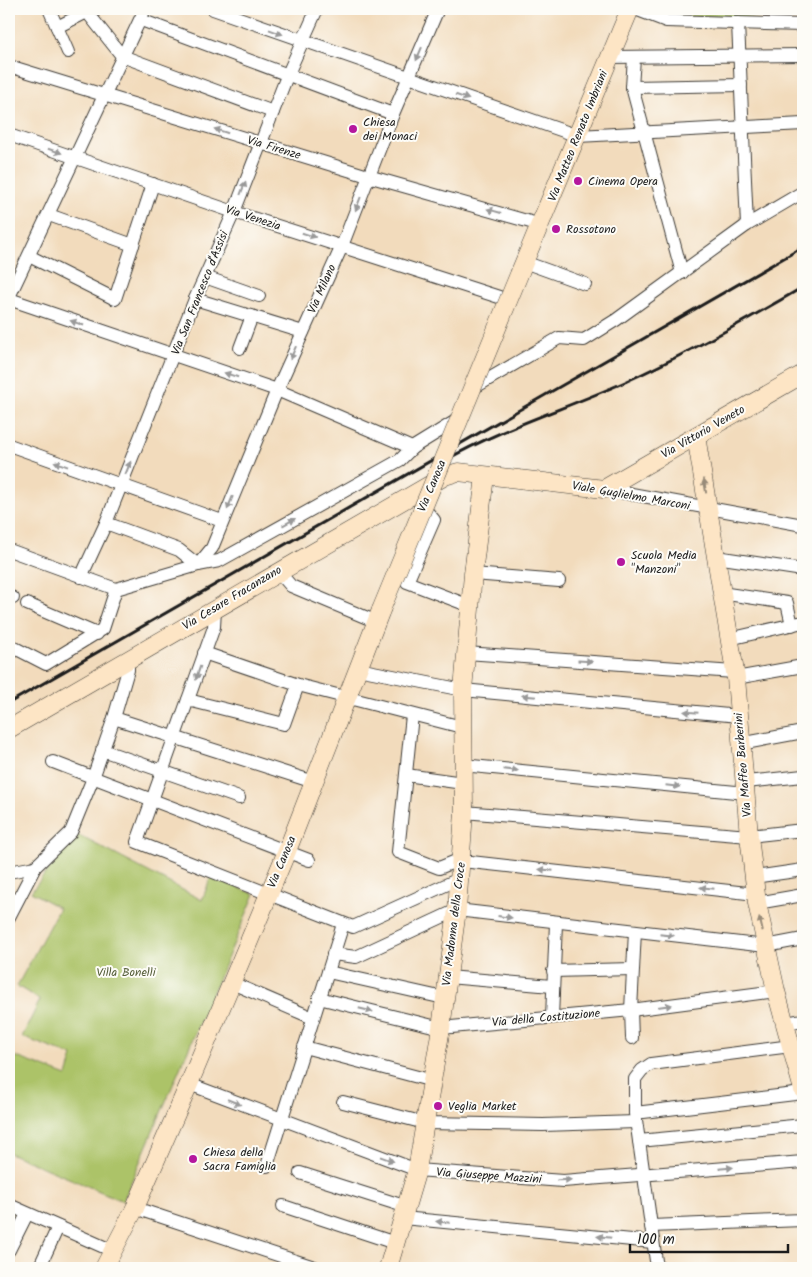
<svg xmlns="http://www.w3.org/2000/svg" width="812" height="1277" font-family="Kalam,sans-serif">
  <rect width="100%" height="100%" fill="#fdfcf7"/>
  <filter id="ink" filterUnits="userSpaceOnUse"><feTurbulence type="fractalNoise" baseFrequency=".02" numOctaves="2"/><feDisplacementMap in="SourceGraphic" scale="10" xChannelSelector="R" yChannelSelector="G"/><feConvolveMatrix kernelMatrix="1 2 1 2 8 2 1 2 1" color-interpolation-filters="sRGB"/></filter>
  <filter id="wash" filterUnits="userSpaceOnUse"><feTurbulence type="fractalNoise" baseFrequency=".0096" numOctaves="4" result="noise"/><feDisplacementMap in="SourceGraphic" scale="20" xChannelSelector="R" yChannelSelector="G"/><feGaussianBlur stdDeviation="1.12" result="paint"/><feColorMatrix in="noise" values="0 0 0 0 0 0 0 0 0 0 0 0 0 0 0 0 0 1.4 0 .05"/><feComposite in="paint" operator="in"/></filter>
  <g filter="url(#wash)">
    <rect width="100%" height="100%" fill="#f2dbbc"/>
    <!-- green -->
    <g fill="#acc367" stroke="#647042">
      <polygon points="660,9 803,9 803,18 669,16"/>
      <polygon points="76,834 202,900 211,877 255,894 123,1201 9,1153 9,1054 67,1076 73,1056 22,1037 40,1000 17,986 59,908 31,892"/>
    </g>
  </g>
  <g filter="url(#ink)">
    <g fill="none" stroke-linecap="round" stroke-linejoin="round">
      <defs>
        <g id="street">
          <polyline points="49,9 57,27 87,12 122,56 273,112"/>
          <polyline points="213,9 578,136 803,124"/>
          <polyline points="635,9 666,21 803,25"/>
          <polyline points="141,20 393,114"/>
          <polyline points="738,23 747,225"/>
          <polyline points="57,27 68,52"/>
          <polyline points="610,57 803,55"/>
          <polyline points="634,58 632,87 682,273"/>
          <polyline points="9,66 368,176 541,225"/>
          <polyline points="632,87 741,85"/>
          <polyline points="9,135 234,212 499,297"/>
          <polyline points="49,215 133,245"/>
          <polyline points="29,256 115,299 153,184"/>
          <polyline points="524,262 585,284"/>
          <polyline points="205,277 259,296"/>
          <polyline points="9,297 145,9"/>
          <polyline points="9,299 277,390 412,448"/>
          <polyline points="195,299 303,332"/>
          <polyline points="240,348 252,316"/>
          <polyline points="470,390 559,338 584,340 616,320 747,225 803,192"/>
          <polyline points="9,445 222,521"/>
          <polyline points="604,489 803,525"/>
          <polyline points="419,502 434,520 407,582 470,606"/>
          <polyline points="106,523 179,550 198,565"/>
          <polyline points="9,550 116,589 198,565 219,561 400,460 412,448 459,419"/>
          <polyline points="716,557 803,570"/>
          <polyline points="198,565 212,548 277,390 342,246 393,114 438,9"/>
          <polyline points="278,571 291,586 377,622"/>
          <polyline points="473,574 559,581"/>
          <polyline points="81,577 106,523 195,299 234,212 287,76 317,9"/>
          <polyline points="721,593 787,603 792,625"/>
          <polyline points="9,596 13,598"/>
          <polyline points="27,604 97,634"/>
          <polyline points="215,610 214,627 137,842 353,927 461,878"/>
          <polyline points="729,639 803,622"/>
          <polyline points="9,645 46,664 103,629 116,589"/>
          <polyline points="204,653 298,685 462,727"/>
          <polyline points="466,653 734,672"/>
          <polyline points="358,669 463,690 739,716"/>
          <polyline points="736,678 803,666"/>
          <polyline points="188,700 284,724 298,685"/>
          <polyline points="412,715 398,852 439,868 456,861 462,863"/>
          <polyline points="114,718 314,782"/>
          <polyline points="740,744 803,732"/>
          <polyline points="102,750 239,798"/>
          <polyline points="53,762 309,860"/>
          <polyline points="462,765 746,793"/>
          <polyline points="406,775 463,783"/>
          <polyline points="746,782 803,776"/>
          <polyline points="464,812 749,836 803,830"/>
          <polyline points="462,861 756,894"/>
          <polyline points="9,872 35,867"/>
          <polyline points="754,877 803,870"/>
          <polyline points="757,903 803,895"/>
          <polyline points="9,917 35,867 71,832 93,778 114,718 128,670 128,660"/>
          <polyline points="333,954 356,957 457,910 766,946 803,939"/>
          <polyline points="553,971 633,969"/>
          <polyline points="328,972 444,998"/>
          <polyline points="448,977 552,986"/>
          <polyline points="232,983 313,1018"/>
          <polyline points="319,998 441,1028 631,1010 776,991"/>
          <polyline points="552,1017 556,923"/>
          <polyline points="786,1023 803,1020"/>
          <polyline points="632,1038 631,1010 635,931"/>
          <polyline points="304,1047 433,1081"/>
          <polyline points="189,1084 417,1170 563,1181 803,1162"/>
          <polyline points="343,1102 425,1123 543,1125 636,1122"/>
          <polyline points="635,1113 803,1093"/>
          <polyline points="639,1141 803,1125"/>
          <polyline points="267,1166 343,924"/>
          <polyline points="300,1173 407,1207"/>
          <polyline points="9,1205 113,1251"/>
          <polyline points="283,1206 395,1243"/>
          <polyline points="135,1208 317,1268"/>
          <polyline points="403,1218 653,1242"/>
          <polyline points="651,1226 803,1220"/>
          <polyline points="9,1250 27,1214"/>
          <polyline points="39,1268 58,1227"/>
          <polyline points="657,1268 635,1113 635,1079 642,1070 651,1064 791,1046"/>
        </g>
        <g id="secondary">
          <polyline points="520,272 630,9"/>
          <polyline points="696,436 736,678 749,836 757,903 776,991 803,1090"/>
          <polyline points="9,729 445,476 458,472 604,489 803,374"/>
          <polyline points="104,1268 135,1208 189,1084 287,851 381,610"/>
          <polyline points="388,1268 417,1170 441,1028 457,910 464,812 463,690 473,574 485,476"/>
        </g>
      </defs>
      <!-- street casing -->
      <use href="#street" stroke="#3c3934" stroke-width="14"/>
      <!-- secondary casing -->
      <use href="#secondary" stroke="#3c3934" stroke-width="19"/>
      <!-- street -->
      <use href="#street" stroke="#fff" stroke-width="12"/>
      <!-- secondary -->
      <use href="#secondary" stroke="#fde5c5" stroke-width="18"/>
      <!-- rail -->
      <g stroke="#1c1c1c" stroke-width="3">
        <path d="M444,461C501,428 565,409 625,382C687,354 745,321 803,287"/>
        <polyline points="9,703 803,247"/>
      </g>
      <defs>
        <polyline id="secondary-bridge" points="381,610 520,272"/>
      </defs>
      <!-- secondary-bridge casing -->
      <use href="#secondary-bridge" stroke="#3c3934" stroke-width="19" stroke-linecap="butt"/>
      <!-- secondary-bridge -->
      <use href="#secondary-bridge" stroke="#fde5c5" stroke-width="18"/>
    </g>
    <!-- one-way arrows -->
    <defs><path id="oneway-solid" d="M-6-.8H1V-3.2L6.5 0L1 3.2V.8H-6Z" transform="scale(1.25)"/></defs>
    <g fill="#999">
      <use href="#oneway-solid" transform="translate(276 32) rotate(20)"/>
      <use href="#oneway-solid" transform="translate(419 54) rotate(113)"/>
      <use href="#oneway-solid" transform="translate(462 97) rotate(19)"/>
      <use href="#oneway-solid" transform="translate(221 131) rotate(-163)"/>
      <use href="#oneway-solid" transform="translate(55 151) rotate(18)"/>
      <use href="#oneway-solid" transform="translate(243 188) rotate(-69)"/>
      <use href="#oneway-solid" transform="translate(358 204) rotate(111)"/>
      <use href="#oneway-solid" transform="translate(494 211) rotate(-164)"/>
      <use href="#oneway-solid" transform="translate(309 235) rotate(17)"/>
      <use href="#oneway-solid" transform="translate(77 323) rotate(-161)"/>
      <use href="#oneway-solid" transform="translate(293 353) rotate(114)"/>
      <use href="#oneway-solid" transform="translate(231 375) rotate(-162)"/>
      <use href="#oneway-solid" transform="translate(61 464) rotate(-160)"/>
      <use href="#oneway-solid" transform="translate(128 468) rotate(-68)"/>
      <use href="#oneway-solid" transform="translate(230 503) rotate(112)"/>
      <use href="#oneway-solid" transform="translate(289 522) rotate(-29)"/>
      <use href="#oneway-solid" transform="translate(585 661) rotate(4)"/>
      <use href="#oneway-solid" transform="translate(198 673) rotate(109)"/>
      <use href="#oneway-solid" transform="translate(529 696) rotate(-175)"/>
      <use href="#oneway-solid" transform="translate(691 712) rotate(-175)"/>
      <use href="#oneway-solid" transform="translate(511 770) rotate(6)"/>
      <use href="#oneway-solid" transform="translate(673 786) rotate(6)"/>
      <use href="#oneway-solid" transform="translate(546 870) rotate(-174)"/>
      <use href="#oneway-solid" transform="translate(707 888) rotate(-174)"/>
      <use href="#oneway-solid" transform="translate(505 917) rotate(7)"/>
      <use href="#oneway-solid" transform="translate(667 935) rotate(6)"/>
      <use href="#oneway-solid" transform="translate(665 1006) rotate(-8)"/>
      <use href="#oneway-solid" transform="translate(366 1010) rotate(14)"/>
      <use href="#oneway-solid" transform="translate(234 1102) rotate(22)"/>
      <use href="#oneway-solid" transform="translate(387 1159) rotate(20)"/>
      <use href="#oneway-solid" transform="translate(726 1168) rotate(-5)"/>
      <use href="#oneway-solid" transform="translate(564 1180) rotate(-1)"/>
      <use href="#oneway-solid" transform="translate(443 1222) rotate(-175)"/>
      <use href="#oneway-solid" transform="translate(604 1237) rotate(-174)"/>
    </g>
    <g fill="#988b79">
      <use href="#oneway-solid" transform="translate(705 486) rotate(-99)"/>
      <use href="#oneway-solid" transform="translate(761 924) rotate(-103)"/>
    </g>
  </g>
  <!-- markers -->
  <g fill="#b5179e" stroke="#fdfcf7" stroke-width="2">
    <circle cx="353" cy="129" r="5"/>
    <circle cx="578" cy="181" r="5"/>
    <circle cx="556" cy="229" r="5"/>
    <circle cx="621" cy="562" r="5"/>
    <circle cx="438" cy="1106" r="5"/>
    <circle cx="193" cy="1159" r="5"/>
  </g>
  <g text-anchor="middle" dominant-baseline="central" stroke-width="4" stroke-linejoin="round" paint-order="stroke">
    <!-- poi labels -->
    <g font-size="12" fill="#1c1c1c" stroke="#fdfcf7" text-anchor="start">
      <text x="363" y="122">Chiesa<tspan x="363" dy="14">dei Monaci</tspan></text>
      <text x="588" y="181">Cinema Opera</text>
      <text x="566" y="229">Rossotono</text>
      <text x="631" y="555">Scuola Media<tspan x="631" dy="14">"Manzoni"</tspan></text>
      <text x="448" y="1106">Veglia Market</text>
      <text x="203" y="1152">Chiesa della<tspan x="203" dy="14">Sacra Famiglia</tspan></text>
    </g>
    <!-- street labels -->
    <g font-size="12" fill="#1c1c1c" stroke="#fdfcf7">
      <text transform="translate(578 136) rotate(-68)">Via Matteo Renato Imbriani</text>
      <text transform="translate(274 148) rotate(17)">Via Firenze</text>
      <text transform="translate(253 218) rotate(18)">Via Venezia</text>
      <text transform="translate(322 289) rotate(-66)">Via Milano</text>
      <text transform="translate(200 293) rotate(-68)">Via San Francesco d'Assisi</text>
      <text transform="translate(703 432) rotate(-30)">Via Vittorio Veneto</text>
      <text transform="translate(432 486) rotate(-67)">Via Canosa</text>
      <text transform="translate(631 496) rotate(10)">Viale Guglielmo Marconi</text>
      <text transform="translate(232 598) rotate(-31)">Via Cesare Fracanzano</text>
      <text transform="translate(743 765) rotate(-95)">Via Maffeo Barberini</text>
      <text transform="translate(282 862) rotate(-67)">Via Canosa</text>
      <text transform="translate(454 924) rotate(-83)">Via Madonna della Croce</text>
      <text transform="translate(546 1018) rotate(-5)">Via della Costituzione</text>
      <text transform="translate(489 1176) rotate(4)">Via Giuseppe Mazzini</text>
    </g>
    <!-- park labels -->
    <g font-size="12" fill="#565f3a" stroke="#fdfcf7">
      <text x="126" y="972">Villa Bonelli</text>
    </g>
  </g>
  <!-- margin -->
  <rect width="812" height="1277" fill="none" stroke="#fdfcf7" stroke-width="30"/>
  <!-- scale -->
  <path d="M630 1244v8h158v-8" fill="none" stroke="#1c1c1c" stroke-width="2.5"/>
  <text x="637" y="1244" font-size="15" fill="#1c1c1c" stroke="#fdfcf7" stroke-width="4" paint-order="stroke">100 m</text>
</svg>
